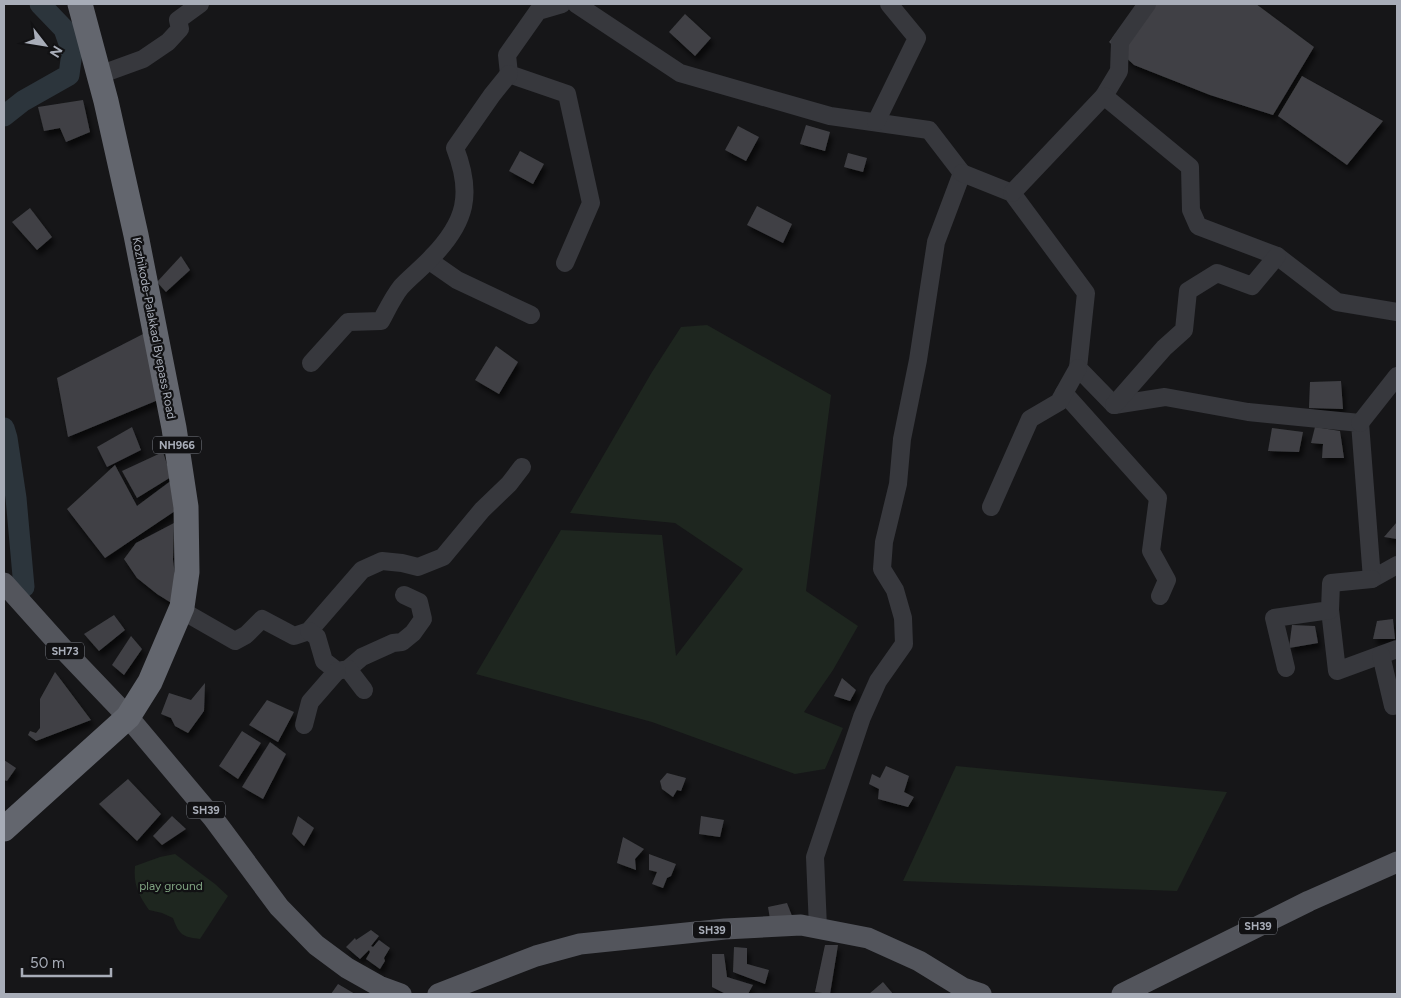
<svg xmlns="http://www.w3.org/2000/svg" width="1401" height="998" font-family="Figtree,sans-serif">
  <defs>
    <filter id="shadow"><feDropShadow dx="3" dy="5.5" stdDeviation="2.5" flood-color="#0009"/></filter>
  </defs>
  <rect width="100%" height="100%" fill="#161618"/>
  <!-- green -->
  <g fill="#1e261f">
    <polygon points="707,325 831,395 806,591 858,626 833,670 804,712 843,728 825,769 795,774 652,722 476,674 561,530 662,535 676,656 743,569 675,523 570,513 652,372 681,327"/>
    <polygon points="956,766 1227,792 1177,891 903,881"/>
    <path d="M175,854L215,884L228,896L200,939C183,937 179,935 173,918L162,913L149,910C139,896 133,884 135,866L160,857Z"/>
  </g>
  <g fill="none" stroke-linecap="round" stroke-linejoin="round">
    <!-- river -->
    <g stroke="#2c353c" stroke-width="21">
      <polyline points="4,116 23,101 69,75 72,52 64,29 40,4"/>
      <polyline points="4,428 7,438 16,498 24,587"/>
    </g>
  </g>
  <!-- building -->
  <g fill="#404145" filter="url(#shadow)">
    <polygon points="1139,4 1256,4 1314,47 1273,115 1210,95 1134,65 1109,42"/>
    <polygon points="685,14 711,38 695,56 669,32"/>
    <polygon points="1302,76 1383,121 1347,165 1278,116"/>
    <polygon points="83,100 90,132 66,142 60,128 44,131 38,107"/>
    <polygon points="806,125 830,132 825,151 800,144"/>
    <polygon points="738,126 759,137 746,161 725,150"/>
    <polygon points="520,151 544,164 533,184 509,171"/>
    <polygon points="848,153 867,158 863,172 844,167"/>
    <polygon points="757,206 792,224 783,243 747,225"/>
    <polygon points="30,208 52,237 37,250 12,222"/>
    <polygon points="181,256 190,270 166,292 157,282"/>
    <polygon points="149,331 163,398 68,437 57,378"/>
    <polygon points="496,346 518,362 499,394 475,380"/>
    <polygon points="1341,381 1343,409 1309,408 1310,382"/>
    <polygon points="132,427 141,450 107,467 97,447"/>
    <polygon points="1315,427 1340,431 1344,458 1322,458 1323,444 1311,443"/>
    <polygon points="1272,428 1303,432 1299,452 1268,451"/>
    <polygon points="163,452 171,477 137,498 122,471"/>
    <polygon points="115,465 137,506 172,480 175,511 105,558 67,509"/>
    <polygon points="1397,522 1397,539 1384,537"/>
    <polygon points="174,523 173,560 175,576 173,604 157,594 137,578 124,559 136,543"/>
    <polygon points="114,615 125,630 99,651 84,634"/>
    <polygon points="1393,619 1395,639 1373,639 1377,621"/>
    <polygon points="1292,625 1315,626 1318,643 1289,648"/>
    <polygon points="131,636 142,649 124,675 112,665"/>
    <polygon points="55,672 91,720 36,741 28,735 30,731 36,733 40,728 40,699"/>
    <polygon points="842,678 856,690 850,701 834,696"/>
    <polygon points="205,683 204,711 188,733 175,726 171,718 161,714 169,693 191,700"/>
    <polygon points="267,700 294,712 278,742 249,725"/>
    <polygon points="242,731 261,743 238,779 219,766"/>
    <polygon points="270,742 286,754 263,799 242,787"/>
    <polygon points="4,760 16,768 7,781 4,780"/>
    <polygon points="886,766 909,776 904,792 914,797 908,807 878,799 879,789 869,784 872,774 880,778"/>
    <polygon points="667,773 686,778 681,791 677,790 673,797 662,789 660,781"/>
    <polygon points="128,779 161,814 137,841 99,804"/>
    <polygon points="172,816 186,829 162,845 153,836"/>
    <polygon points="298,816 314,828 304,846 292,834"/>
    <polygon points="701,816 724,820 720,837 699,834"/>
    <polygon points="623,837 644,849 635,859 636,870 617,863"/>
    <polygon points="649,854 676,864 671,876 667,878 663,888 652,884 657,872 649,870"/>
    <polygon points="787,903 792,916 770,919 768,907"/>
    <polygon points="371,930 379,936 371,946 373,947 379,940 390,948 384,958 385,961 380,969 366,959 370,952 369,950 360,959 346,947 355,938 356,940"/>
    <polygon points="825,945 838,945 830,994 815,992"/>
    <polygon points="734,947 747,948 747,964 769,970 765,984 733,972"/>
    <polygon points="712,954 724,954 727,977 753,985 748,994 726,994 712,987"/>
    <polygon points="883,982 893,994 869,994"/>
    <polygon points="338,984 355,994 331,994"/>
  </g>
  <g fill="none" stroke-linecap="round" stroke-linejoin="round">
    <!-- minor -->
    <g stroke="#37383d" stroke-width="18">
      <polyline points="562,4 538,11 507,55 509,74 567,94 591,203 565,263"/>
      <polyline points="576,4 680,73 830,116 929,130 962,173 936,242 918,360 902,439 898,484 884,542 882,569 895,590 903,618 904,644 878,681 862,717 815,857 818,928"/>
      <polyline points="99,75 143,59 168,42 180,29 178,20 200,4"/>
      <polyline points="1104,96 1119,71 1120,42 1147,4"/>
      <polyline points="876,122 917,38 889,4"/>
      <polyline points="962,173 1012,193 1086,293 1078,368 1114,405"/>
      <polyline points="1012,193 1104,96 1190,167 1191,210 1198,226 1277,256 1337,302 1397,312"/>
      <polyline points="433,256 434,264 457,280 531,315"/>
      <path d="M311,363L348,322L381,321C387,310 393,297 401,287C410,277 422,268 432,257C466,222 473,194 455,148L492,95L509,74"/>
      <polyline points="1064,393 1158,498 1151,551 1167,580 1160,596"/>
      <polyline points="1114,405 1165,397 1248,412 1360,423 1372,579 1397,565"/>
      <polyline points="1114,405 1164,348 1184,330 1188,291 1217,273 1252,286 1277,256"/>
      <polyline points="1360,423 1397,376"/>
      <polyline points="991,507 1030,419 1059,402 1078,368"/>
      <polyline points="181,610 235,641 246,635 262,619 294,636 309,631 362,570 382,561 402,563 418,567 443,557 482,510 509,484 522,467"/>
      <polyline points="1330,610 1337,671 1397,649"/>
      <polyline points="309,631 317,637 324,661 337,671 348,669 362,657 393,643 402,642 413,633 423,619 419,602 404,595"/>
      <polyline points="1381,655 1393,706 1397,705"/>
      <polyline points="1286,668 1274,618 1330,610 1331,583 1372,579"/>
      <polyline points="348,669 364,690"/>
      <polyline points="304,725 310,702 337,671"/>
    </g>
    <!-- major -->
    <g stroke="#53555c" stroke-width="21">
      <polyline points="4,583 65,651 128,717 213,818 279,907 316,945 347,968 379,986 401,994"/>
      <polyline points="438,994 536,956 580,944 725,929 801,925 868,938 919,961 963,988 981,994"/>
      <polyline points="1122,994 1309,901 1397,862"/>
    </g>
    <!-- highway -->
    <polyline stroke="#63666e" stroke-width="25" points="4,829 128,717 150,682 182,607 187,572 186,507 174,428 136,235 106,101 80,4"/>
  </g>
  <g text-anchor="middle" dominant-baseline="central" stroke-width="4.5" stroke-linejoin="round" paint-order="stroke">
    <!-- shield labels -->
    <g fill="#111113" stroke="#7b7e86" stroke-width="1">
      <rect x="153" y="436.5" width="48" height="17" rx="4"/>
      <rect x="46" y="642.5" width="38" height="17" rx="4"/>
      <rect x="187" y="801.5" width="38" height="17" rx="4"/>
      <rect x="1239" y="917.5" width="38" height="17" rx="4"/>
      <rect x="693" y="921.5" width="38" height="17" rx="4"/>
    </g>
    <g font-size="11" font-weight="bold" fill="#a8adb8">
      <text x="177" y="445">NH966</text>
      <text x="65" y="651">SH73</text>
      <text x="206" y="810">SH39</text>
      <text x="1258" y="926">SH39</text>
      <text x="712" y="930">SH39</text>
    </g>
    <!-- street labels -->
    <g font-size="12" fill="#a8adb8" stroke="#111113">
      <text transform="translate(154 328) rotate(79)">Kozhikode-Palakkad Byepass Road</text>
    </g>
    <!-- park labels -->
    <g font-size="12" fill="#7fa381" stroke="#111113">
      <text x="171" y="886">play ground</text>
    </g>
  </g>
  <!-- border -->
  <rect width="1401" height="998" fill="none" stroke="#a8adb8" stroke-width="10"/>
  <!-- north arrow -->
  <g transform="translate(45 45) rotate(121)" stroke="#111113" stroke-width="4" paint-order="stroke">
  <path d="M0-4L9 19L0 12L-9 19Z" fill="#a8adb8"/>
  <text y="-8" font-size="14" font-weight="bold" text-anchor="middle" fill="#a8adb8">N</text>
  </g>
  <!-- scale -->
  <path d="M22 968v8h89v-8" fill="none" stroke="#a8adb8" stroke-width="2.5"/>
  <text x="30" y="968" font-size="15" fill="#a8adb8" stroke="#111113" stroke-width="4" paint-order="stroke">50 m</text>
</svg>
